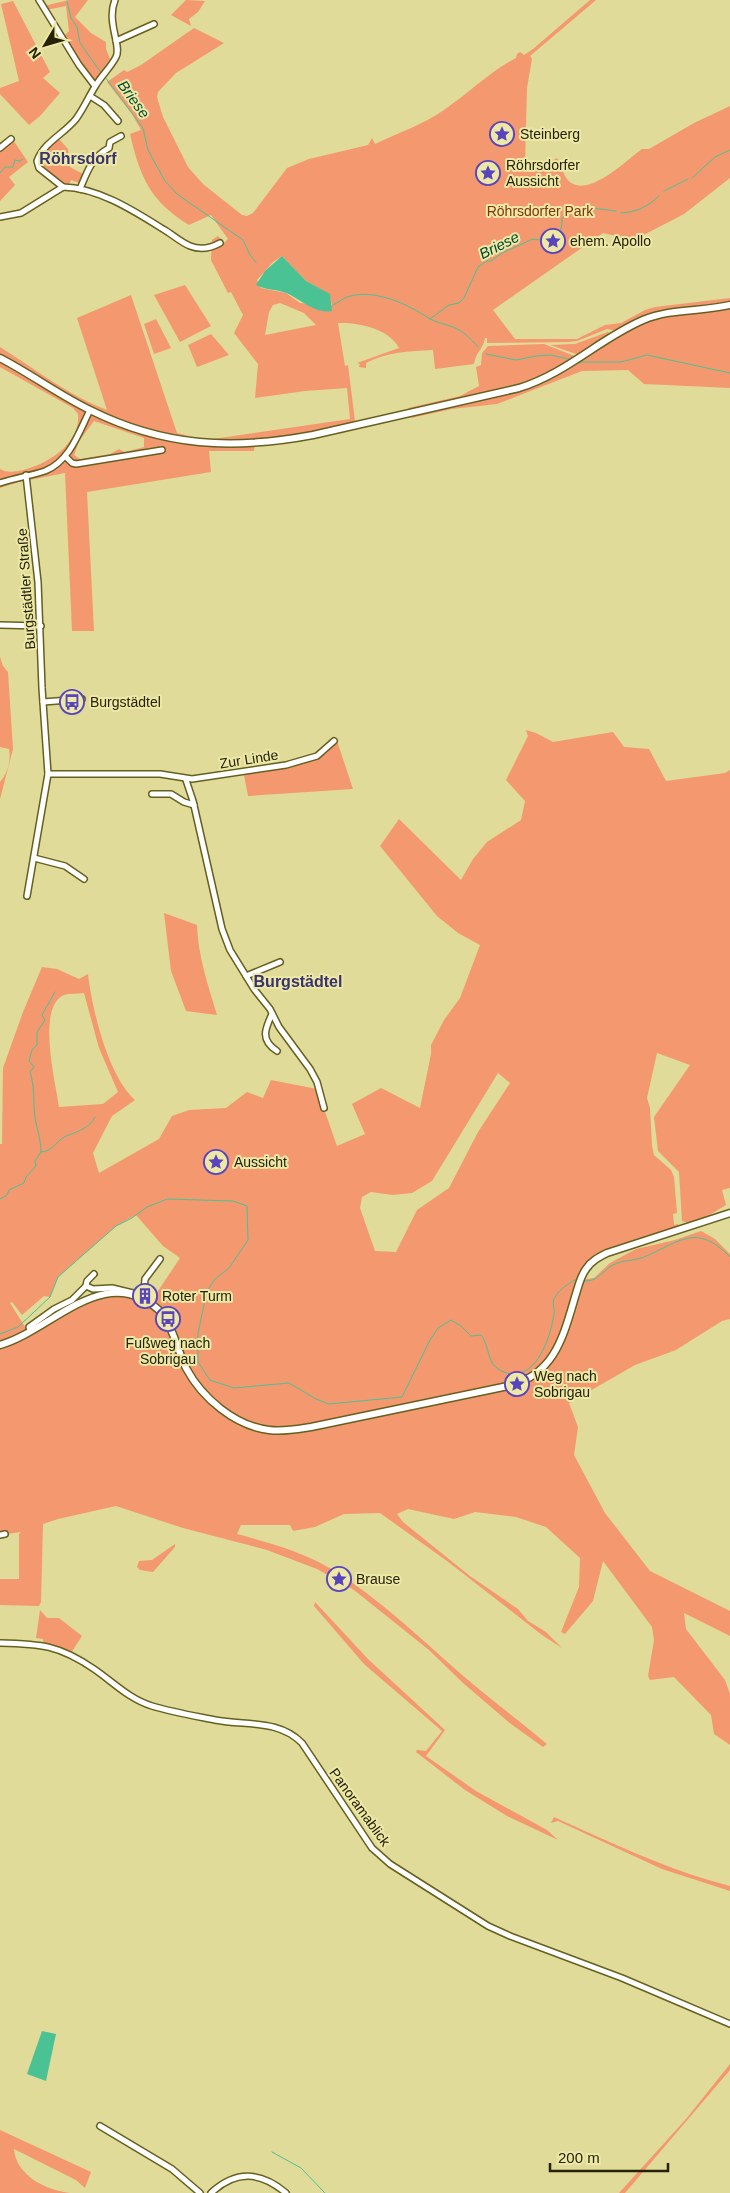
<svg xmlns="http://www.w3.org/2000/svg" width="730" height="2193" font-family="Helvetica,sans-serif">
  <rect width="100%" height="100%" fill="#e0db99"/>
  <!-- green -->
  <g fill="#f4986f" fill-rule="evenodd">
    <polygon points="69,0 88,0 75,17 91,33 106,42 106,49 110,59 95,81 90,79 63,37 69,31 66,6 46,10 44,6"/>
    <polygon points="186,0 205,1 198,12 189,19 191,26 171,15"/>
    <path d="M590,0H596L530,56L532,59L527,88L525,164L531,170L539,169L557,158C561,164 563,174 567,179C585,202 628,159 642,149H649L694,123L730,106V178L684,214L634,240L603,233L493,310L515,339H577L605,325L621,323L645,310L655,307L730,298V303L673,309L616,331L607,329L577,341L568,342L487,343V338H485C484,348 475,353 474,364L435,369L433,350C409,351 387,352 366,363V368L359,367L360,364L357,363L399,348C390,329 358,322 338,323L345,366L348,365L355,421L351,422L352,424L255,442L254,451H209L211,472L87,492L94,631H72L65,473L19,482L0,488V469C7,473 15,472 23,470C47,464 81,444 78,414L73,408L0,367V347C35,369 68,395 107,410L77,318L131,295L177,433L206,440L350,419L347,388L305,391L255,398L258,364L234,333L243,315L231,292L228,293L211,260L212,240L218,236L224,243L228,239L211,215L189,225C150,201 140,177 130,134L141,130L132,114L107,82L124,70L127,72L141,65L194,28L224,43L176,73L158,92L157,97L163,117L188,167L203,184L242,215L247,216L253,213L287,168L309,159L368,145L372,138L375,144C398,133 424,124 444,110C469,93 488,73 516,58L517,54L520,52L524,55L533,49ZM282,256L306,281L329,294L332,305L300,303L286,293L261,288L257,280L273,262ZM280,303L304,313L316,325L265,335L269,312L273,305ZM94,421L144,438V447L125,452L119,449L110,454L80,459L74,455L79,441Z"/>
    <polygon points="13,1 50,72 43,78 60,93 40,116 29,125 0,94 0,88 19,81 1,4"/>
    <polygon points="11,137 28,162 9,177 15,185 0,201 0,145"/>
    <path d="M58,138L68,149L70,167L83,174L79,183L71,180L69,185C37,171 32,162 58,138Z"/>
    <polygon points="185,285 211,326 180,342 154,295"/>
    <polygon points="730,308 730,388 644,384 628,370 582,371 497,404 452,409 411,418 413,415 542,383 565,372 625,332 643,323 667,315"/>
    <polygon points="156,319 171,348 154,354 144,324"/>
    <polygon points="608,332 611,335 579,355 550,345 575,344"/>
    <polygon points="211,334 229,355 197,367 188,345"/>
    <path d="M544,344L577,357C528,390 467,397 411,410L408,408L460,396L479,386L476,367L481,365L482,353L488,346Z"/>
    <path d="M0,657L3,666L8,672L13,749L0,799V782C8,773 11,761 9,749L0,747Z"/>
    <path d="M526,730L536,733L553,742L613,732L624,747L649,749L666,781L725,773L730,770V1188L722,1190L726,1205C715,1211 695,1227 682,1221L679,1172L658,1151L654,1117L690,1065L657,1053L647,1098L650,1108L652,1146L654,1155L671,1170L674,1177L677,1213L673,1214L674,1225L678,1224V1228L590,1260C575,1300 564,1346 531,1375L532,1380C571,1350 567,1318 586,1279L594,1278L610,1263L636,1249L675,1240L701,1231L715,1239L730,1254V1319L722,1321L676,1350L635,1365L569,1403L578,1427L574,1455L605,1513L650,1571L730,1611V1636L684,1613L686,1629L725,1680L730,1694V1745L714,1734L711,1715L674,1677L650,1680L648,1676L654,1640L652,1627L603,1561L593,1601L565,1634L561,1632L579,1587L580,1558L546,1527L516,1517L475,1512L454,1519L408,1509L397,1514L403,1522L470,1576L518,1609L528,1621L546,1632L562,1648L542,1635L447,1561L380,1513L344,1514L315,1527L293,1531L290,1525H241L237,1534C270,1543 304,1552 333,1570C380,1599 420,1638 461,1674C489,1698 518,1720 547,1744L543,1747L511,1724L463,1683L429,1650L354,1590L317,1569L267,1550L183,1528L116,1506L58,1519L43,1524L41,1602L39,1606L0,1605V1579H19V1534L21,1532L0,1535V1347C31,1331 80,1299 115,1297C127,1296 138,1301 148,1306L180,1258L163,1246L136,1215L116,1226L58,1277L50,1297L44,1296L22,1315L12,1302L10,1303L27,1330L0,1342V1144H2L3,1068L23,1012L42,967L57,969L79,979L88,974C92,1009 108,1076 135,1100L112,1116L93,1153L99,1173L159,1139L172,1116L189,1110L226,1108L247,1092L263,1098L271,1080L317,1089L337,1146L365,1134L352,1104L381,1088L420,1108L431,1054V1045L444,1020L460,998L480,945L458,933L437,916L380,846L399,819L461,880L473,859L487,842L521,820L525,801L506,780L528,736ZM84,993L99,1048L118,1092L103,1104L59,1107C56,1084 36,1007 64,995C69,993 78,994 84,993ZM498,1073L510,1083L478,1132L449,1188L417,1210L396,1252L375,1251L360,1208L362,1197L371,1192L393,1195L412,1193L432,1181Z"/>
    <polygon points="337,741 353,789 248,796 244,775 317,758 327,753"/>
    <path d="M164,913L197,925C198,956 208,985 217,1015L186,1011L171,971Z"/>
    <polygon points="175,1544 175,1547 153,1572 140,1570 137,1567 139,1561 152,1560"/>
    <polygon points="315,1602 368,1659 445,1730 426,1756 476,1791 547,1830 558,1840 507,1816 465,1790 416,1752 417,1750 426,1751 442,1731 364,1664 314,1606"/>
    <polygon points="40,1610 47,1618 59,1618 82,1636 71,1653 43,1642 43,1639 36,1638"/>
    <path d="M554,1817C612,1843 668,1870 730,1886V1891L662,1869L558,1821L551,1823Z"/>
    <polygon points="730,2064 730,2070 625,2193 619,2193 686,2119"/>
    <path d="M0,2130L91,2172L85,2188L76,2180L14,2149C16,2175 45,2190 70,2193H0Z"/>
  </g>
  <!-- water -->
  <g fill="#4bc294">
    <path d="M282,256L306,281L330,294L332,311C314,314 301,299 286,293C276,289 265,290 256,285L265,271Z"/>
    <polygon points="42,2031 56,2034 46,2081 27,2074"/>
  </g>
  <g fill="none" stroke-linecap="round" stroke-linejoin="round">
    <!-- stream -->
    <g stroke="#4bc294" stroke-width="1">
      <polyline points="67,1 71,18 77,27 80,43 102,74"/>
      <polyline points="105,77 143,128 148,150 165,181 177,194 243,240 250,255 256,262"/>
      <polyline points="0,173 5,167 13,167 15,160 20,161 23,159"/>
      <polyline points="692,178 715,157 730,150"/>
      <polyline points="664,191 688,179"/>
      <path d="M621,213C637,212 647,207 659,196"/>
      <path d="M333,305C338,303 342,299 347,297C374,288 408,304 430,319L449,305L459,303L464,298L478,267L487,261H491L502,253L533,239C541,241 555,240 560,231C562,228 562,222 562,218C585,205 591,208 616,211"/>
      <path d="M430,319C438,323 445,324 453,327C463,331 471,339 478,347"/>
      <polyline points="486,354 516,360 536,356 551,355 572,360"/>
      <polyline points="579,362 621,362 647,355 730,373"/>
      <path d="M41,1152C52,1152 57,1140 66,1136C77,1132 90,1128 95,1117"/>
      <path d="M0,1199L7,1195L9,1190L24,1183L26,1177L36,1166L35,1161L41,1152C41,1140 37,1129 35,1118C33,1102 35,1087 30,1072L34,1067L29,1061L32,1050L37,1045V1032L45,1020L42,1015L55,992"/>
      <path d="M584,1281C598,1282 602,1271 613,1265C622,1260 634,1261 644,1257C680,1242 696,1222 730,1257"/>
      <path d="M0,1334L18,1327L50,1297L58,1277L116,1226L132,1218L147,1207L167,1199L233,1201L247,1206L248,1240L229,1268L215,1279L207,1291L198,1333V1362L210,1380L234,1388L289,1383L316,1399L329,1404L402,1397L430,1340L438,1328L451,1320L461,1326L471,1336L481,1335C488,1344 487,1355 493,1364C498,1371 509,1375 517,1374C540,1370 551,1334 554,1314C555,1309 552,1304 554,1299C558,1290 566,1286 574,1280H577"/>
      <polyline points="272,2152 301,2168 325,2193"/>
    </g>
    <defs>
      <g id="minor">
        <polyline points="39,0 79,65 95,86"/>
        <polyline points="116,41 154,24"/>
        <polyline points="90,96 104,105 118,121"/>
        <polyline points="0,148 11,139"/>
        <path d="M63,187L39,168L37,161C44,142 64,134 76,119C84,108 89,96 96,85C102,75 111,67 116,57C122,46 106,22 115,0"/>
        <path d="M63,187C99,188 134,211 163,229C172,234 180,242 190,246C200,250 211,248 220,243"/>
        <path d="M80,189C87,172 92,157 109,148L110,142L121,136"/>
        <polyline points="0,217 21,213 63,187"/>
        <polyline points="65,456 72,463 76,464 162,450"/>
        <polyline points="26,475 38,582 42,688 48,774 27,896"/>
        <path d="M0,483C14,478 30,476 45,471C70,461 79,432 90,410"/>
        <polyline points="0,625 41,626"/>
        <polyline points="43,702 82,699"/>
        <polyline points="48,774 160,774 192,779 286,765 317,756 334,741"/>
        <polyline points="186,780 193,801 222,929 230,950 254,989 270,1009 279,1027 310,1069 317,1082 324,1108"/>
        <polyline points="152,794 171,794 184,802 194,805"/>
        <polyline points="34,858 65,866 84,879"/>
        <polyline points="246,976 280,962"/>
        <path d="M272,1014C265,1029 260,1040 277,1051"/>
        <polyline points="86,1286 87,1281 94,1274"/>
        <polyline points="144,1290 145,1279 160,1259"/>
        <polyline points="30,1331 29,1327 54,1309 72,1300 86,1286 93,1289 112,1288 137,1294 144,1290 149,1293 146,1302"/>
        <polyline points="0,1535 5,1534"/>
        <path d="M0,1643C41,1644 59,1645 94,1669C113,1682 129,1699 152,1706C172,1712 195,1716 215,1720C246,1726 278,1719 302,1743L372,1848L390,1864L488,1926L510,1936L622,1978L730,2024"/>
        <polyline points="100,2126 172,2169 200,2193"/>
        <path d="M211,2193C236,2170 260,2171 286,2193"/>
      </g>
      <g id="major">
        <path d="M0,358C31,374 59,395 90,410C164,447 233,450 313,435L519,388C567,373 599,339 643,320C671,308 701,312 730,305"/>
        <path d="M0,1345C55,1329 107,1257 164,1315C174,1332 178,1351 186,1368C202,1398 235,1426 269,1430C283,1432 298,1429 311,1427L508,1386C554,1375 563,1338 575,1297C578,1288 580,1277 586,1269C591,1261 599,1257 607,1253L730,1213"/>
      </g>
    </defs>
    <!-- minor casing -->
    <use href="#minor" stroke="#66601f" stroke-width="8"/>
    <!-- major casing -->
    <use href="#major" stroke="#66601f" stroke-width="9"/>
    <!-- minor -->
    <use href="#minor" stroke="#fff" stroke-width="5"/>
    <!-- major -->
    <use href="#major" stroke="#fff" stroke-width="6"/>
  </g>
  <!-- icons -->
  <defs>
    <symbol id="sight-ring" viewBox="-11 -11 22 22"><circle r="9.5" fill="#ede8a6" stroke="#5845bd" stroke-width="1.5"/><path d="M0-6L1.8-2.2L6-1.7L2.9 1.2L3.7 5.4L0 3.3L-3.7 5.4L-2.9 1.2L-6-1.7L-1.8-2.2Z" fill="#5845bd"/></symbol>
    <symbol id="bus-ring" viewBox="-11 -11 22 22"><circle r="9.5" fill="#ede8a6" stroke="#5845bd" stroke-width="1.5"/><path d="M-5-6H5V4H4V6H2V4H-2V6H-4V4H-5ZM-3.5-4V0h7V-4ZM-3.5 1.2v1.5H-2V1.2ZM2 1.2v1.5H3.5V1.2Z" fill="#5845bd"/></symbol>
    <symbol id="building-ring" viewBox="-11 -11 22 22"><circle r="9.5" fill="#ede8a6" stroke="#5845bd" stroke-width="1.5"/><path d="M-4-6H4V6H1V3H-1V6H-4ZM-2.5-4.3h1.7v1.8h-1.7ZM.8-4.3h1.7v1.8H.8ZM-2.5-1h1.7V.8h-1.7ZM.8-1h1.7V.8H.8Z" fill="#5845bd"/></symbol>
  </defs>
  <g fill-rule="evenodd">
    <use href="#sight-ring" x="488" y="120" width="28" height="28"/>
    <use href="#sight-ring" x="474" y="159" width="28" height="28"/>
    <use href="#sight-ring" x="539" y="227" width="28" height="28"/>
    <use href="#bus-ring" x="58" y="688" width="28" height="28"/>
    <use href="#sight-ring" x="202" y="1148" width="28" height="28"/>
    <use href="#building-ring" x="131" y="1282" width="28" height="28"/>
    <use href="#bus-ring" x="154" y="1305" width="28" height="28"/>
    <use href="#sight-ring" x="503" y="1370" width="28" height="28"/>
    <use href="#sight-ring" x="325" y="1565" width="28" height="28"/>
  </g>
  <g text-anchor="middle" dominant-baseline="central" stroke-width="4" stroke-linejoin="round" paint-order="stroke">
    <!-- poi labels -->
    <g font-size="14" fill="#252208" stroke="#ede8a6" text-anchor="start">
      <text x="520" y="134">Steinberg</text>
      <text x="506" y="165">Röhrsdorfer<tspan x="506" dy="16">Aussicht</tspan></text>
      <text x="570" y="241">ehem. Apollo</text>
      <text x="90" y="702">Burgstädtel</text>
      <text x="234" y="1162">Aussicht</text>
      <text x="162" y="1296">Roter Turm</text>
      <text x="168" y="1343" text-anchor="middle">Fußweg nach<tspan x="168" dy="16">Sobrigau</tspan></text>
      <text x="534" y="1376">Weg nach<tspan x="534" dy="16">Sobrigau</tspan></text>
      <text x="356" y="1579">Brause</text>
    </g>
    <!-- park labels -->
    <g font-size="14" fill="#7e340c" stroke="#ede8a6">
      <text x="540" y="211">Röhrsdorfer Park</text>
    </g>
    <!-- street labels -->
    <g font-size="14" fill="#252208" stroke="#ede8a6">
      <text transform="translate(26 589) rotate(-94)">Burgstädtler Straße</text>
      <text transform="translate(249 759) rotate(-9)">Zur Linde</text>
      <text transform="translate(360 1807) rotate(54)">Panoramablick</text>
    </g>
    <!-- water labels -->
    <g font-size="15" font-style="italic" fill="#004831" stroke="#ede8a6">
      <text transform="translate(134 99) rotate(54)">Briese</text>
      <text transform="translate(499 245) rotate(-27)">Briese</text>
    </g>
    <!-- quarter labels -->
    <g font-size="16" font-weight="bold" fill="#38336e" stroke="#ede8a6">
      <text x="78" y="158">Röhrsdorf</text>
      <text x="298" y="981">Burgstädtel</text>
    </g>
  </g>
  <!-- north arrow -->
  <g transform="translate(45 45) rotate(232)" stroke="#ede8a6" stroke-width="4" paint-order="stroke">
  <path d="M0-4L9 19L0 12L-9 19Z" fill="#252208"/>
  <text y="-8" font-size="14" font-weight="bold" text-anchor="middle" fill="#252208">N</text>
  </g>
  <!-- scale -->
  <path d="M550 2163v8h118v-8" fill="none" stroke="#252208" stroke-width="2.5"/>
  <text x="558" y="2163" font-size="15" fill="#252208" stroke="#ede8a6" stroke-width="4" paint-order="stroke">200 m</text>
</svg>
